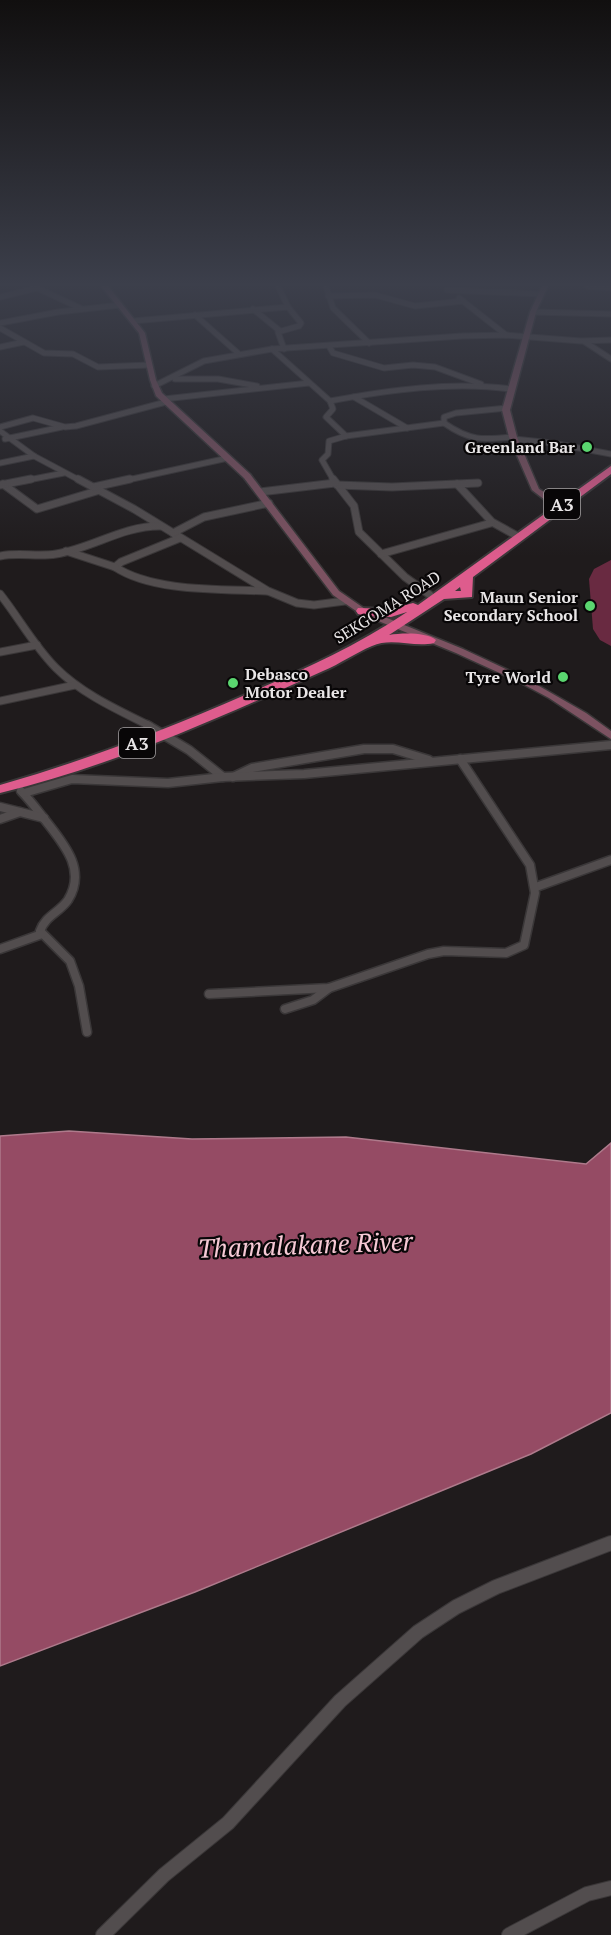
<svg xmlns="http://www.w3.org/2000/svg" width="611" height="1935" font-family="'PT Serif',serif">
  <rect width="100%" height="100%" fill="#1f1b1c"/>
  <!-- green -->
  <polygon fill="#692a41" points="611,560 611,646 600,640 593,629 589,579 594,569"/>
  <!-- water -->
  <polygon fill="#954b64" stroke="#ae7a8b" stroke-width="1.5" points="69,1131 192,1139 346,1137 586,1164 611,1143 611,1413 531,1454 195,1592 0,1666 0,1136"/>
  <g fill="none" stroke-linecap="round" stroke-linejoin="round">
    <defs>
      <g id="street-far3">
        <polyline points="33,286 80,308"/>
        <polyline points="278,286 288,307 301,323 299,326 278,332 284,349"/>
        <polyline points="326,286 333,308 369,343"/>
        <polyline points="587,286 611,288"/>
        <polyline points="447,290 541,294"/>
        <polyline points="328,296 375,295 415,306 463,301"/>
        <polyline points="0,297 37,288"/>
        <polyline points="459,298 506,335"/>
        <polyline points="253,309 280,331"/>
        <polyline points="533,312 611,314"/>
        <polyline points="195,315 239,354"/>
        <polyline points="133,321 288,307"/>
        <polyline points="0,323 58,312 120,305"/>
        <polyline points="0,328 44,353 73,354 98,367 149,365"/>
        <polyline points="585,342 611,359"/>
        <polyline points="329,346 333,353 384,368 413,365 435,367 481,384"/>
        <polyline points="0,347 24,342"/>
        <polyline points="272,349 330,401 333,409 326,417 346,436"/>
        <polyline points="175,379 218,379 257,386"/>
        <polyline points="154,386 204,361 272,349 462,336 506,335 581,341 611,340"/>
        <polyline points="354,397 407,428"/>
        <polyline points="164,399 309,383"/>
        <path d="M330,401C390,390 451,381 511,389"/>
        <polyline points="444,423 444,417 456,413 507,408"/>
        <polyline points="0,427 33,418 65,427 76,426 166,402"/>
        <polyline points="0,431 34,456 81,481"/>
        <polyline points="5,439 62,427"/>
        <polyline points="514,439 552,443 611,454"/>
        <polyline points="0,463 34,456"/>
        <polyline points="23,481 64,473"/>
        <polyline points="123,481 228,458"/>
        <path d="M334,481L322,460L328,454L329,441L346,436L444,423C470,441 482,440 513,437"/>
      </g>
      <g id="street-far2">
        <polyline points="78,479 134,509 268,591 297,603 314,605 345,601"/>
        <polyline points="333,479 354,506 359,532 405,577 430,595"/>
        <polyline points="3,484 37,509 100,490"/>
        <polyline points="457,484 492,522 519,537"/>
        <polyline points="0,485 31,479"/>
        <polyline points="337,485 392,487 478,483"/>
        <polyline points="94,487 130,479"/>
        <polyline points="260,492 335,483"/>
        <polyline points="173,533 204,517 269,503"/>
        <path d="M180,538L121,562L115,567C153,592 221,589 266,591"/>
        <polyline points="66,551 115,567"/>
        <polyline points="381,554 491,523"/>
        <path d="M0,556C19,552 37,557 56,554C93,548 122,526 160,526"/>
        <path d="M0,594C19,618 34,646 56,668C82,694 118,710 150,726"/>
        <polyline points="0,652 37,645"/>
        <polyline points="0,701 75,685"/>
      </g>
      <g id="street-far1">
        <polyline points="147,725 189,750 223,777"/>
        <polyline points="233,777 252,768 364,749 393,749 429,760"/>
        <path d="M21,791C29,799 35,807 42,816C61,841 88,868 68,900C60,912 45,916 40,931L70,961L79,986L87,1032"/>
        <polyline points="24,793 72,779 168,783 223,777 304,774 611,745"/>
        <polyline points="0,807 44,818"/>
        <polyline points="0,819 20,812"/>
        <polyline points="536,887 611,860"/>
        <polyline points="0,949 42,934"/>
        <polyline points="209,994 329,988 428,954 444,951 506,953 524,945 535,893 530,865 460,759"/>
        <polyline points="285,1009 313,1000 329,988"/>
      </g>
      <g id="street">
        <polyline points="103,1935 164,1875 228,1823 340,1701 418,1632 456,1607 496,1587 611,1543"/>
        <polyline points="509,1935 587,1894 611,1888"/>
      </g>
      <g id="secondary">
        <polygon points="101,286 108,286 145,333 156,380 162,393 250,474 339,591 365,609 463,649 525,678 586,713 611,731 611,739 549,698 519,682 456,653 359,613 333,595 244,478 156,396 150,380 139,333"/>
        <polygon points="542,286 548,286 536,312 510,410 517,437 539,489 551,496 568,501 569,503 565,505 545,500 532,490 509,437 502,410 530,312"/>
      </g>
      <path id="highway" d="M611,466V474L473,577L472,597L444,599L389,635C402,633 426,632 436,640L434,643C414,648 392,637 372,646C355,653 340,664 323,671C219,718 112,766 0,793V785C84,761 165,730 245,695C302,670 355,647 407,612L391,617L362,615L358,614L356,611L358,608L391,609L413,603L418,605ZM460,587L461,591H455Z"/>
    </defs>
    <!-- street-far3 casing -->
    <use href="#street-far3" stroke="#3a3738" stroke-width="7"/>
    <!-- street-far2 casing -->
    <use href="#street-far2" stroke="#3a3738" stroke-width="9"/>
    <!-- street-far1 casing -->
    <use href="#street-far1" stroke="#3a3738" stroke-width="11"/>
    <!-- street casing -->
    <use href="#street" stroke="#3a3738" stroke-width="16"/>
    <!-- secondary casing -->
    <use href="#secondary" stroke="#3a3738" stroke-width="3"/>
    <!-- highway casing -->
    <use href="#highway" stroke="#3a3738" stroke-width="4"/>
    <!-- street-far3 -->
    <use href="#street-far3" stroke="#524d4e" stroke-width="5"/>
    <!-- street-far2 -->
    <use href="#street-far2" stroke="#524d4e" stroke-width="7"/>
    <!-- street-far1 -->
    <use href="#street-far1" stroke="#524d4e" stroke-width="8"/>
    <!-- street -->
    <use href="#street" stroke="#524d4e" stroke-width="14"/>
    <!-- secondary -->
    <use href="#secondary" fill="#7c5261" fill-rule="evenodd"/>
    <!-- highway -->
    <use href="#highway" fill="#de5c8d" fill-rule="evenodd"/>
  </g>
  <!-- sky -->
  <linearGradient id="sky" x2="0" y2="1"><stop stop-color="#110f0f"/><stop offset="0.51" stop-color="#3c3f4b"/><stop offset="1" stop-color="#3c3f4b" stop-opacity="0"/></linearGradient>
  <rect width="611" height="557" fill="url(#sky)"/>
  <!-- markers -->
  <g fill="#5ad56f" stroke="#080607" stroke-width="2">
    <circle cx="587" cy="447" r="6"/>
    <circle cx="590" cy="606" r="6"/>
    <circle cx="563" cy="677" r="6"/>
    <circle cx="233" cy="683" r="6"/>
  </g>
  <g text-anchor="middle" dominant-baseline="central" stroke-width="4.5" stroke-linejoin="round" paint-order="stroke">
    <!-- far-poi labels -->
    <g font-size="16" font-weight="bold" fill="#e9e6e7" stroke="#080607" text-anchor="end">
      <text x="575" y="447">Greenland Bar</text>
      <text x="578" y="597">Maun Senior<tspan x="578" dy="18">Secondary School</tspan></text>
      <text x="245" y="674" text-anchor="start">Debasco<tspan x="245" dy="18">Motor Dealer</tspan></text>
      <text x="551" y="677">Tyre World</text>
    </g>
    <!-- far-street labels -->
    <g font-size="16" fill="#e9e6e7" stroke="#080607">
      <text transform="translate(387 607) rotate(-32)">SEKGOMA ROAD</text>
    </g>
    <!-- shield labels -->
    <g fill="#080607" stroke="#a6a3a4" stroke-width="1.5">
      <rect x="544" y="489" width="36" height="30" rx="4.5"/>
      <rect x="119" y="728" width="36" height="30" rx="4.5"/>
    </g>
    <g font-size="18" font-weight="bold" fill="#e9e6e7">
      <text x="562" y="504">A3</text>
      <text x="137" y="743">A3</text>
    </g>
    <!-- near-water labels -->
    <g font-size="26" font-style="italic" fill="#f6c9d5" stroke="#080607">
      <text transform="translate(305 1244) rotate(-2)">Thamalakane River</text>
    </g>
  </g>
</svg>
